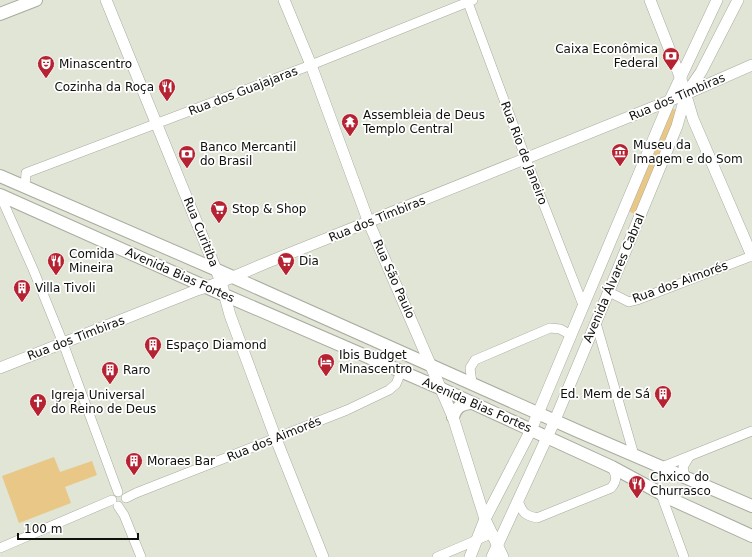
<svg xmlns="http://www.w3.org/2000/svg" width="752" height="557" font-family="'DejaVu Sans',sans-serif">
  <rect width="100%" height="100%" fill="#e0e5d6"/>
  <!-- green -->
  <g fill="#e9c787">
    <polygon points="669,108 680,111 637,215 628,211"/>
    <polygon points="54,457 60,472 92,461 97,475 65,487 71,503 19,523 2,476"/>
  </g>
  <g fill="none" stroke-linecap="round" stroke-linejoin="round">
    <defs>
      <g id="minor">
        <polyline points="467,0 526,159 583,305"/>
        <polyline points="25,187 26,173 311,65 473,0"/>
        <polyline points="0,195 33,269 63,343 118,492"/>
        <polyline points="609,292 629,302 637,300 752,256"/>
        <polyline points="596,323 634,455"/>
        <polyline points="472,383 470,368 475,360 550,328 560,329 571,335"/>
        <polyline points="662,467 752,431"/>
        <polyline points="685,477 683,467 689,457"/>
        <polyline points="661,494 684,557"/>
        <polyline points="126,498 136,493 347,410 389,390 396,384 401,372"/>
        <path d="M518,501C523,513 524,515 537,518L611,488C618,480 616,476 612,467"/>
        <polyline points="118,506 124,515 141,557"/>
        <polyline points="0,548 112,500"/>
        <polyline points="437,557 493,533"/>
      </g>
      <g id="tertiary">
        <polyline points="106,0 221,282 230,315 276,439 323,557"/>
        <polyline points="284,0 311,65 369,223 453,417 485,519 503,557"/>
        <polyline points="650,0 681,79 693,119 752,256"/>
        <polyline points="0,368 197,290 221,282 266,263 686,94 752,65"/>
        <polyline points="470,557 485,519 531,430 670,100 717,0"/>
        <polyline points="492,557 555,420 604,303 677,126 686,94 701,72 738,0"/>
      </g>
      <g id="secondary">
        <polyline points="0,14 36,0"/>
        <polyline points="0,176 217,270 580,432 752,506"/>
        <polyline points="0,195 206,287 442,389 612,467 673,500 752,536"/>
        <path d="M453,417C456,407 461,404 470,403"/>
      </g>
    </defs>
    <!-- minor casing -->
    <use href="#minor" stroke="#a7ac9e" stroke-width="10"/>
    <!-- tertiary casing -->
    <use href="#tertiary" stroke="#a7ac9e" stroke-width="12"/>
    <!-- secondary casing -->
    <use href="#secondary" stroke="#a7ac9e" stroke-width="14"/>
    <!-- minor -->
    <use href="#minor" stroke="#fff" stroke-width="9"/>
    <!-- tertiary -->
    <use href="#tertiary" stroke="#fff" stroke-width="11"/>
    <!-- secondary -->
    <use href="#secondary" stroke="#fff" stroke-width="12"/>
  </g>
  <!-- icons -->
  <defs>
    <symbol id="bank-pin" viewBox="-11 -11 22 30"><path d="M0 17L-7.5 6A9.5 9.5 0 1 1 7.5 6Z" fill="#b52333" stroke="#fff"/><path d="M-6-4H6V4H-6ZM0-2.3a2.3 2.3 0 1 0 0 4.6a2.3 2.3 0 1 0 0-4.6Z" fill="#fff"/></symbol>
    <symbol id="theatre-pin" viewBox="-11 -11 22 30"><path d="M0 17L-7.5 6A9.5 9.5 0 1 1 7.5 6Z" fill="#b52333" stroke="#fff"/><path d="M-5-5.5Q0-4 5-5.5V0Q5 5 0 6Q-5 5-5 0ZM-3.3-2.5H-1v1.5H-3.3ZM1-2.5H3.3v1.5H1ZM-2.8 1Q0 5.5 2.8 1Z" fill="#fff"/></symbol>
    <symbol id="restaurant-pin" viewBox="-11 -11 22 30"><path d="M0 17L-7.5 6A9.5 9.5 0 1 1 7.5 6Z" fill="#b52333" stroke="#fff"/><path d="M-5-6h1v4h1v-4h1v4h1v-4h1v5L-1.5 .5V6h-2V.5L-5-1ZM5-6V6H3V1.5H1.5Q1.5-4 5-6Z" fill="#fff"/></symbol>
    <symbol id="temple-pin" viewBox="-11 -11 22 30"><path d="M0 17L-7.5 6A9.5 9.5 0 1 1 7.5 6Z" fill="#b52333" stroke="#fff"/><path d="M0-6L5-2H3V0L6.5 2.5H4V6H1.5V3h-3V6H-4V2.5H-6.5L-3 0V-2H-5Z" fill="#fff"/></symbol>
    <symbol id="museum-pin" viewBox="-11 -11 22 30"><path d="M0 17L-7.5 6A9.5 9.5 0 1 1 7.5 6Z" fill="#b52333" stroke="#fff"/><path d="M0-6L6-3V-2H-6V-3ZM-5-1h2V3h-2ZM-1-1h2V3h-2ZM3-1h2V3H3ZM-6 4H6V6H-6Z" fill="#fff"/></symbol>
    <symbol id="supermarket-pin" viewBox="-11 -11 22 30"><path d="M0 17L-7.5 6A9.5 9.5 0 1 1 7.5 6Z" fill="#b52333" stroke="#fff"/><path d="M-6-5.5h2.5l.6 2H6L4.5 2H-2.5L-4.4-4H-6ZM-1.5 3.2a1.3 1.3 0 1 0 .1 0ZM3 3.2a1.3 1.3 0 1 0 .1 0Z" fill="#fff"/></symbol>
    <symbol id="building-pin" viewBox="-11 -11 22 30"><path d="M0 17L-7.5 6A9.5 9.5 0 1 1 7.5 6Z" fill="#b52333" stroke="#fff"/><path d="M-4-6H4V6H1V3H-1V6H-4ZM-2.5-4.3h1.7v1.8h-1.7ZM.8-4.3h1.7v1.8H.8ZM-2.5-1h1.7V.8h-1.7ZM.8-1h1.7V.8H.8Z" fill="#fff"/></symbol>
    <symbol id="hotel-pin" viewBox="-11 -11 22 30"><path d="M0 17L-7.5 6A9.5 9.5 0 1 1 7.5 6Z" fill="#b52333" stroke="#fff"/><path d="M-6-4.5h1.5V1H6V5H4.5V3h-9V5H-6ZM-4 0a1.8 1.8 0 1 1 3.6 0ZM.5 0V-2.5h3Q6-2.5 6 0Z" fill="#fff"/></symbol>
    <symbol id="church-pin" viewBox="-11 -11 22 30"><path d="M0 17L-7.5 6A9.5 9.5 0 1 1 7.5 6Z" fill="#b52333" stroke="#fff"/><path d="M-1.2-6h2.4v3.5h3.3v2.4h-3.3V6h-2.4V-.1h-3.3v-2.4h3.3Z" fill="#fff"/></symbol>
  </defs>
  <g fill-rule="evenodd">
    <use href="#bank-pin" x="661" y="46" width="20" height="27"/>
    <use href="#theatre-pin" x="36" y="54" width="20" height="27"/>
    <use href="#restaurant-pin" x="157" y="77" width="20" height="27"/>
    <use href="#temple-pin" x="340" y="112" width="20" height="27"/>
    <use href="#museum-pin" x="610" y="142" width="20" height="27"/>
    <use href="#bank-pin" x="177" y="144" width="20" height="27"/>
    <use href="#supermarket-pin" x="209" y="199" width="20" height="27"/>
    <use href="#restaurant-pin" x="46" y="251" width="20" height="27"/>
    <use href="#supermarket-pin" x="276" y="251" width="20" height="27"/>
    <use href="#building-pin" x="12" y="278" width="20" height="27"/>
    <use href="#building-pin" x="143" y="335" width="20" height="27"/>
    <use href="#hotel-pin" x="316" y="352" width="20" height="27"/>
    <use href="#building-pin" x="100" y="360" width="20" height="27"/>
    <use href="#building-pin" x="653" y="384" width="20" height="27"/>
    <use href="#church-pin" x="28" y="392" width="20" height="27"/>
    <use href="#building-pin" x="124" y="451" width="20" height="27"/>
    <use href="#restaurant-pin" x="627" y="474" width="20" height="27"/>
  </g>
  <g text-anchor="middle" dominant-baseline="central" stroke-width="3.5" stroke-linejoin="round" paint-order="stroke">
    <!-- poi labels -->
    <g font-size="12" fill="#0e100b" stroke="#fff" text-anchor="start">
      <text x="658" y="49" text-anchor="end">Caixa Econômica<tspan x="658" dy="14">Federal</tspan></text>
      <text x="59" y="64">Minascentro</text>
      <text x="154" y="87" text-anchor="end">Cozinha da Roça</text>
      <text x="363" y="115">Assembleia de Deus<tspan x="363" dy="14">Templo Central</tspan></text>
      <text x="633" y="145">Museu da<tspan x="633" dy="14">Imagem e do Som</tspan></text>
      <text x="200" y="147">Banco Mercantil<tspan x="200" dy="14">do Brasil</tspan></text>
      <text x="232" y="209">Stop &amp; Shop</text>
      <text x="69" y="254">Comida<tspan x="69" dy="14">Mineira</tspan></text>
      <text x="299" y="261">Dia</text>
      <text x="35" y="288">Villa Tivoli</text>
      <text x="166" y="345">Espaço Diamond</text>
      <text x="339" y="355">Ibis Budget<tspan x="339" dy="14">Minascentro</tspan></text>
      <text x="123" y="370">Raro</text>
      <text x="650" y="394" text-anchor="end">Ed. Mem de Sá</text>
      <text x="51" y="395">Igreja Universal<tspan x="51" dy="14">do Reino de Deus</tspan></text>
      <text x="147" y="461">Moraes Bar</text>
      <text x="650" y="477">Chxico do<tspan x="650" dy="14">Churrasco</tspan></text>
    </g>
    <!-- street labels -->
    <g font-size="12" fill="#0e100b" stroke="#fff">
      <text transform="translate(243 91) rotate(-21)">Rua dos Guajajaras</text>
      <text transform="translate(677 97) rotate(-23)">Rua dos Timbiras</text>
      <text transform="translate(524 153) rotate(69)">Rua Rio de Janeiro</text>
      <text transform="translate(377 219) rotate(-22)">Rua dos Timbiras</text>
      <text transform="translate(201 232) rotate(68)">Rua Curitiba</text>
      <text transform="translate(180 275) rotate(24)">Avenida Bias Fortes</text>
      <text transform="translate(614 278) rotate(-67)">Avenida Álvares Cabral</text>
      <text transform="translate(394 279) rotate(66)">Rua São Paulo</text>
      <text transform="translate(680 282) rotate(-20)">Rua dos Aimorés</text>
      <text transform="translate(76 338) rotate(-21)">Rua dos Timbiras</text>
      <text transform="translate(477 405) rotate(24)">Avenida Bias Fortes</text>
      <text transform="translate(274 439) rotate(-22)">Rua dos Aimorés</text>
    </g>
  </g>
  <!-- scale -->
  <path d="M18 533v6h120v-6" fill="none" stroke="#0e100b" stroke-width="2"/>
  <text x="24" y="533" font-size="12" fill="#0e100b" stroke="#ffffff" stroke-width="3" paint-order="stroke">100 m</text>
</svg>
